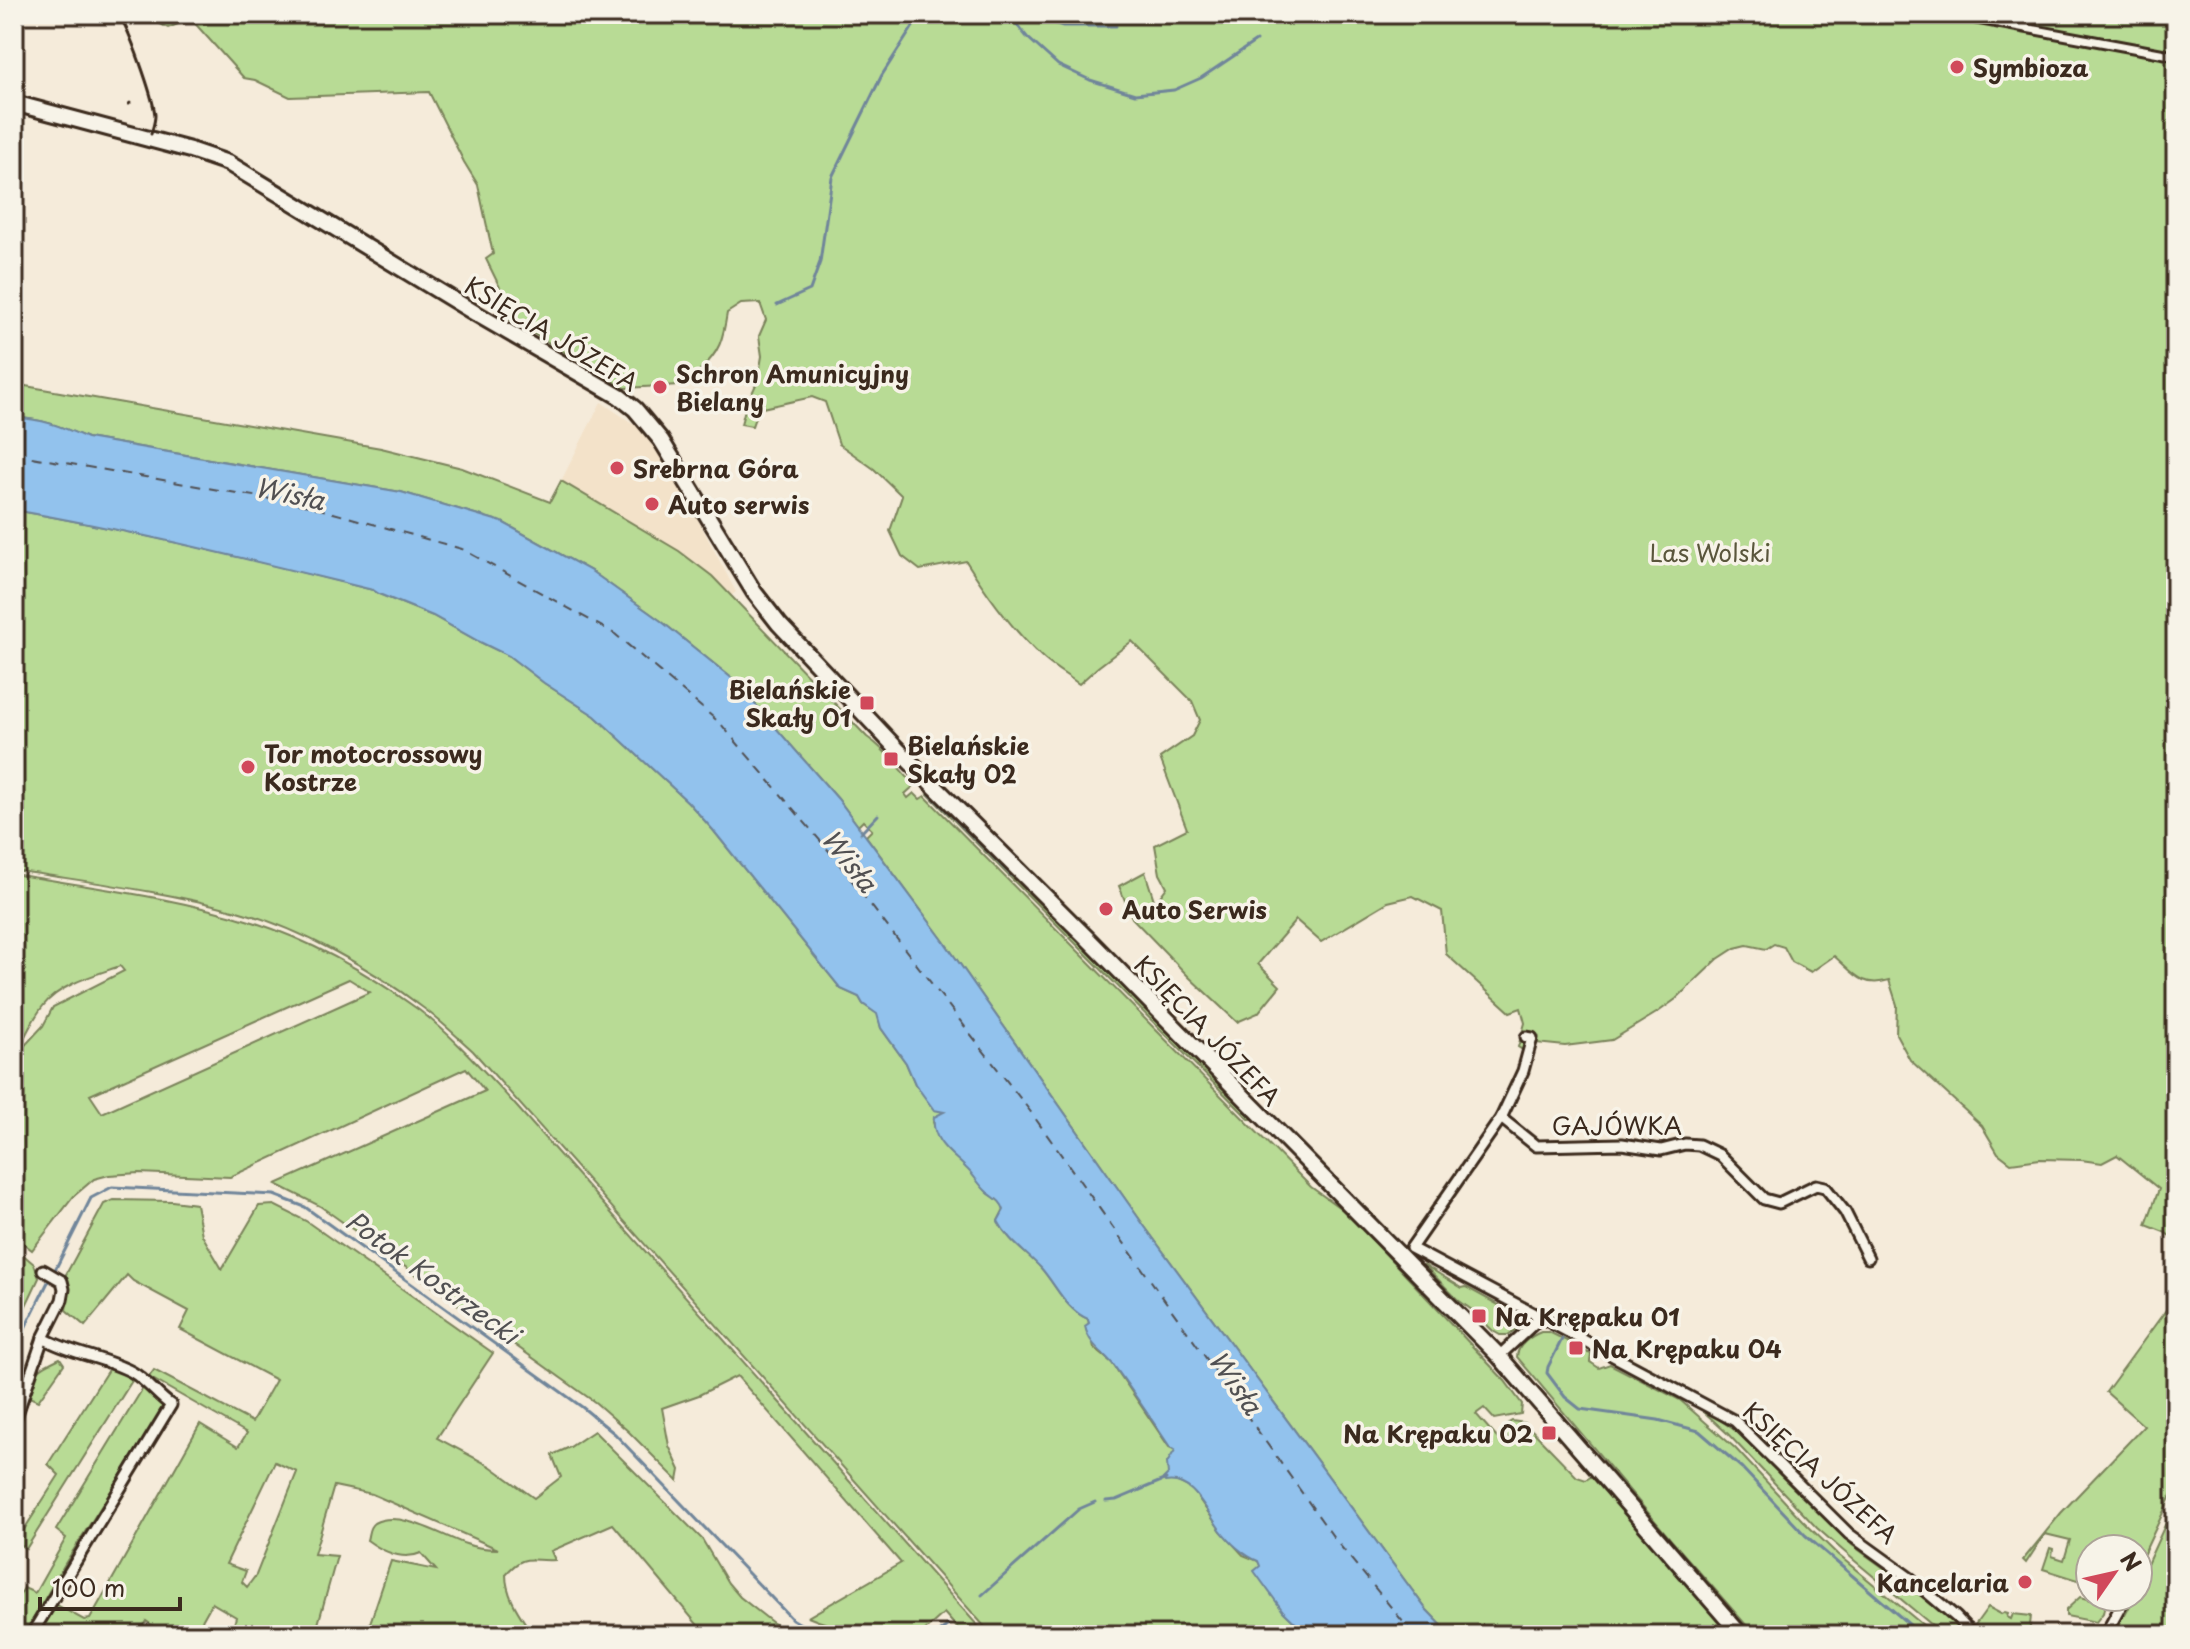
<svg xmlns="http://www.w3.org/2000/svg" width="2190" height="1649" font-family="'Playpen Sans',sans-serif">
  <rect width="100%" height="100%" fill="#f5ebda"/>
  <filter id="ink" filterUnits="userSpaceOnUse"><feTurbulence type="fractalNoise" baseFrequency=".0125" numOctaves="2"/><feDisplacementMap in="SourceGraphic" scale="16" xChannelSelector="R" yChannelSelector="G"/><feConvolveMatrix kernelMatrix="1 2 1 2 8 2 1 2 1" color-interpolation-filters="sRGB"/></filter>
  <g filter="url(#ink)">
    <!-- built -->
    <polygon fill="#f3e2c9" points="601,402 647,433 696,516 736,592 731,596 712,576 679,551 561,481"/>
    <!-- green -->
    <g fill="#b8db95" stroke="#7a825a" stroke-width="2" fill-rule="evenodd">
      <path d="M141,14H2176V1240L2164,1232L2146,1225L2159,1189L2117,1155L2102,1163L2081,1160L2040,1159L2011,1163L1998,1153L1982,1126L1910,1060L1896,1034L1897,1005L1889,980C1862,989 1853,972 1834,956L1811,972L1792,962L1784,947L1774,944L1766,949L1747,945L1735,948L1718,959L1676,999L1658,1012L1612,1040L1565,1046L1536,1043L1529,1054L1518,1047L1525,1023L1521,1008L1510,1012L1446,954L1442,911L1413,896L1388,902L1321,942L1296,920L1258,964L1280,986L1258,1013L1237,1022L1189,977L1132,918L1119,886L1145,872L1155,903L1167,887L1160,874L1155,845L1187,829L1160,758L1192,736L1200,720L1192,701L1132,641L1098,667L1079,684C1068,676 1054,668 1044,659C1013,631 988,596 966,561L920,570L902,556L890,531L902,496L874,469L839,444L825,402L812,397L758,409L752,426L741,424L745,409L758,380L762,356L759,336L766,320L760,303L741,304L727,313C723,339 720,352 700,370C694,376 688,382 680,385L625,388L504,316L509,306L486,259L493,254L478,185L464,162L429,92L290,97L255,80L244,78L191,19L168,28Z"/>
      <path d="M14,384L381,448L462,468L550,502L561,481L679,551L712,576L867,737C887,750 898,769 915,785L905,794L908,798L914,793L920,799L925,796L1311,1187L1347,1213L1505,1381L1522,1404L1521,1414L1494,1419L1484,1408L1476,1414L1505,1447L1511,1442L1504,1433L1507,1424L1512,1421L1525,1423L1577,1477L1586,1480L1592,1476L1731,1635H1451L1426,1609L1145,1227L943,940L866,836L872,830L863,821L858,826L838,799L734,680L661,621L591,571L502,522L401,492L87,438C62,427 42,418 14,418Z"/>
      <path d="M14,510C135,531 254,560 373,590L379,594L433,616L478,641L509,656L544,683L595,716L688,802L713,830L841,989L859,997L863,1004L878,1014L881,1028L906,1063L915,1084L944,1112L933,1122C941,1148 947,1150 966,1167C974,1175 979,1184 987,1192C994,1198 1001,1200 1004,1209L998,1221C1008,1241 1026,1252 1041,1268C1056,1285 1066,1310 1088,1319L1094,1348L1112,1363L1169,1447L1176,1450L1167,1463L1174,1480L1192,1489L1221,1531L1243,1555L1258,1561L1283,1611L1308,1635H992L473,1051C456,1036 440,1020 422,1007C371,968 299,928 237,911C165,891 88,882 14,870Z"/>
      <polygon points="931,791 1227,1088 1254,1117 1254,1119 1249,1119 928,794"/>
      <path d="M14,874C94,888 175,897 253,922C312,941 368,973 419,1010C453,1036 481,1068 510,1099L986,1635H954L959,1630L944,1613L920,1635C883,1635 842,1632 808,1617L901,1563L737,1376L699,1395L662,1408L669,1446L680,1470L678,1481L629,1432L596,1403L320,1206L276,1184L485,1091L466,1068L230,1177L139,1173L109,1175L94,1179L74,1196L32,1250L14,1236ZM120,966L124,971L53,1007L43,1026L16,1055C23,1040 32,1020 43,1006C60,984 95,975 120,966ZM349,979L370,992L102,1113L90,1095Z"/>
      <path d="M113,1200L172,1201L196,1204L202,1235L222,1269L259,1206L274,1205L306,1221L493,1353L437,1438L490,1466L534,1498L561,1477L552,1455L570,1447L594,1431L702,1539L728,1583L740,1597L773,1623L796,1635H706L613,1524L551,1551L555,1560C531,1562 525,1552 506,1574C506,1598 521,1616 533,1635H366L391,1561L436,1570L421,1553C403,1561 382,1551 367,1540C369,1534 368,1527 374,1523C400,1509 442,1536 466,1544C476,1548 488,1549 498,1549L372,1494L334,1486L314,1554L337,1556L315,1635H231L236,1617L212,1603L194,1635H161L162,1632L146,1621L137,1635H36L55,1604L84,1620L90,1619L200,1424L238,1447L247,1433L149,1377L154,1370L252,1422L276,1380L180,1329L189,1311L133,1281L127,1275L85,1326L66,1310L69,1288L64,1278L104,1204ZM275,1462L297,1472L256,1575L247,1587L242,1582L246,1571L226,1564Z"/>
      <polygon points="14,1247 34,1264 39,1278 14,1331"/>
      <polygon points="1423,1264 1462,1288 1466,1287 1517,1315 1522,1319 1523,1324 1508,1335 1500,1335 1493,1331 1472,1310 1458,1300"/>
      <path d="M2174,1299L2176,1300V1485L2138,1566V1549H2090C2089,1560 2087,1573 2078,1580L2043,1569L2050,1548L2053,1549L2052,1556L2064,1560L2070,1540L2045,1534L2026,1563L2023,1560L2061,1513L2144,1426L2106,1392Z"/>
      <path d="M1541,1332H1549L1571,1343L1573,1347L1591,1354L1590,1362L1599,1368L1610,1364L1680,1400L1735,1448L1802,1520L1837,1554L1935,1635H1755L1672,1541L1517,1357C1517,1345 1531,1336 1541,1332Z"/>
      <path d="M60,1358L64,1364L38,1401L27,1396C35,1370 35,1370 60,1358Z"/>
      <polygon points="111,1365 128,1373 133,1379 26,1549 16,1542 59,1475 48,1464"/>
      <polygon points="143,1388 163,1405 161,1412 66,1562 24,1635 14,1635 14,1605 24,1588 35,1593 66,1538 56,1530"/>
      <polygon points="1706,1410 1743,1436 1852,1545 1906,1584 1947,1617 1966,1635 1944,1635 1855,1561 1817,1528 1728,1434 1704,1412"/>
      <polygon points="2176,1501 2176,1635 2108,1635 2120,1616 2125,1615 2131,1604 2129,1601 2131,1597 2138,1597 2138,1584"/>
      <polygon points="2080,1597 2105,1604 2103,1613 2096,1622 2066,1616 2066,1610"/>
      <polygon points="1988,1607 2001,1614 2005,1612 2008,1613 2007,1617 2011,1619 2013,1614 2031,1616 2029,1635 1986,1635 1975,1625"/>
    </g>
    <!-- water -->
    <path fill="#92c2ed" stroke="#6f859a" stroke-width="2" d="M14,418C41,418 63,427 87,438L401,492L502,522L591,571L661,621L734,680L838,799L943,940L1145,1227L1426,1609L1451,1635H1308L1283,1611L1254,1571L1260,1566L1258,1561C1242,1554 1230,1543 1219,1528C1205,1509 1193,1477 1165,1482L1163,1479L1168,1474L1167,1463L1175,1450L1170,1447C1152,1420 1134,1393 1115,1367C1104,1352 1089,1346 1085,1326L1089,1323L1088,1319C1066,1310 1056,1285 1041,1268C1026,1252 1008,1241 998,1221L1004,1210C1001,1200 994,1198 987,1192C979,1185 974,1175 966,1168C951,1153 931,1141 934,1117L944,1112L934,1110L915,1084L906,1063L881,1028L877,1014L863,1004L859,997L841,989L713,830L688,802L595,716L544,683L509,656L478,641L433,616L379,594L373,590C254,561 135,531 14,510Z"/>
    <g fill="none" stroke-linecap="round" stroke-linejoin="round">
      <!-- stream -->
      <g stroke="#6f859a" stroke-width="3">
        <polyline points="1008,14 1027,37 1058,65 1090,80 1135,94 1174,90 1201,78 1256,41"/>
        <polyline points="1025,14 1063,26 1116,26"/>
        <polyline points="777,305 810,290 820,262 832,177 882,75 921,14"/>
        <polyline points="927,768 928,768"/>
        <polyline points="915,778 919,782"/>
        <polyline points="929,793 1012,876"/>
        <polyline points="861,833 878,815"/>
        <polyline points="54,1272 91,1198 112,1187 274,1195 305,1207 582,1407 615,1434 792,1619 816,1633 827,1635"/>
        <polyline points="1528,1304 1568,1325 1567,1328"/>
        <polyline points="1562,1339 1548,1367 1547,1373 1565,1397 1580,1409 1658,1420 1699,1431 1742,1468 1805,1535 1911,1626 1915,1635"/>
        <polyline points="14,1350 50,1278"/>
        <polyline points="1106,1501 1116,1500 1166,1479"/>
        <polyline points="982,1595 1079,1509 1095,1502"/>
        <polyline points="935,1635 948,1625"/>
      </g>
      <!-- ferry -->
      <polyline stroke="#515052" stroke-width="2" stroke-dasharray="10 8" stroke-linecap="butt" points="14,454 305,505 462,549 615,634 720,723 829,851 1030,1111 1337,1542 1414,1635"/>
      <defs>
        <polyline id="pedestrian" points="1950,14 2176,56"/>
        <g id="minor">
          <polyline points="1526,1037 1532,1038 1523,1071 1501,1118 1411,1248 1735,1421 1849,1534 1910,1578 1956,1617 1973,1635"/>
          <polyline points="1501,1118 1536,1146 1622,1144 1661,1150 1685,1144 1699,1145 1720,1155 1764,1199 1779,1203 1816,1185 1825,1187 1845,1212 1868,1258"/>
          <polyline points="1499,1356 1540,1318"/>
          <polyline points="14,1423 43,1338 62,1300 64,1289 62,1281 43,1270"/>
          <path d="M31,1635L171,1405C158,1396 146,1380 132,1372C104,1357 71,1354 43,1338"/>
          <polyline points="2105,1635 2122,1604"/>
        </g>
        <polyline id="secondary" points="14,103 190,150 228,163 475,313 620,397 635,409 661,440 754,592 779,624 899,751 1089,940 1499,1356 1741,1635"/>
      </defs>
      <!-- pedestrian casing -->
      <use href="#pedestrian" stroke="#3b2a1e" stroke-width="13"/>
      <!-- minor casing -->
      <use href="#minor" stroke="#3b2a1e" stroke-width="15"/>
      <!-- secondary casing -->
      <use href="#secondary" stroke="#3b2a1e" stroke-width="20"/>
      <!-- pedestrian -->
      <use href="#pedestrian" stroke="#f7f3e8" stroke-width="7"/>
      <!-- minor -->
      <use href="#minor" stroke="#f7f3e8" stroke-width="9"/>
      <!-- secondary -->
      <use href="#secondary" stroke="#f7f3e8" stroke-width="14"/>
      <!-- rail -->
      <g stroke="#3b2a1e" stroke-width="3">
        <path d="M118,14C129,27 153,97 155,115C155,122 153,127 151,134"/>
        <polyline points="129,104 130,103"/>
      </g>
    </g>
  </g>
  <!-- markers -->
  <g fill="#d1495b" stroke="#f7f3e8" stroke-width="3">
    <circle cx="1957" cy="67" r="8"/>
    <circle cx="660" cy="387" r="8"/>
    <circle cx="617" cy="468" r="8"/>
    <circle cx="652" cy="504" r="8"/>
    <rect x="859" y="695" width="16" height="16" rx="4"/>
    <rect x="883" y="751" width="16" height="16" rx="4"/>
    <circle cx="248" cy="767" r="8"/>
    <circle cx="1106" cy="909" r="8"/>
    <rect x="1471" y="1308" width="16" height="16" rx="4"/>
    <rect x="1568" y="1340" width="16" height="16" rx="4"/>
    <rect x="1541" y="1425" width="16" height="16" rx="4"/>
    <circle cx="2025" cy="1582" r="8"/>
  </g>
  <g text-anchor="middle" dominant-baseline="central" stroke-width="7" stroke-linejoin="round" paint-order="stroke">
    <!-- poi labels -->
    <g font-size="24" font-weight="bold" fill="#3b2a1e" stroke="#f7f3e8" text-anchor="start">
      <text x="1973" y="67">Symbioza</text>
      <text x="676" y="373">Schron Amunicyjny<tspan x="676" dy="28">Bielany</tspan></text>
      <text x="633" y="468">Srebrna Góra</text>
      <text x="668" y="504">Auto serwis</text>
      <text x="851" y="689" text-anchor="end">Bielańskie<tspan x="851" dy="28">Skały 01</tspan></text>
      <text x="907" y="745">Bielańskie<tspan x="907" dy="28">Skały 02</tspan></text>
      <text x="264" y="753">Tor motocrossowy<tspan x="264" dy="28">Kostrze</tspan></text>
      <text x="1122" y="909">Auto Serwis</text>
      <text x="1495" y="1316">Na Krępaku 01</text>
      <text x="1592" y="1348">Na Krępaku 04</text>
      <text x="1533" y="1433" text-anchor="end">Na Krępaku 02</text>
      <text x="2009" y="1582" text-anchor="end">Kancelaria</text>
    </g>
    <!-- street labels -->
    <g font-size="24" fill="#3b2a1e" stroke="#f7f3e8">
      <text transform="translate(552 333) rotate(31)">KSIĘCIA JÓZEFA</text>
      <text transform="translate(1208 1030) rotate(46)">KSIĘCIA JÓZEFA</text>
      <text x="1617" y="1125">GAJÓWKA</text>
      <text transform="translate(1821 1472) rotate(42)">KSIĘCIA JÓZEFA</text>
    </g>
    <!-- park labels -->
    <g font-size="24" fill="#5a563c" stroke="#f7f3e8">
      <text x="1710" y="552">Las Wolski</text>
    </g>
    <!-- water labels -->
    <g font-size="26" font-style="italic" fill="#515052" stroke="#f7f3e8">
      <text transform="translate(290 493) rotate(12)">Wisła</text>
      <text transform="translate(850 860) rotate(52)">Wisła</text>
      <text transform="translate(433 1277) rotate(36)">Potok Kostrzecki</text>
      <text transform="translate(1236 1382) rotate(55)">Wisła</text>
    </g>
  </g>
  <!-- margin -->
  <rect width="2190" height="1649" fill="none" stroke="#f7f3e8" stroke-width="48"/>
  <rect x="24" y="24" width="2142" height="1601" fill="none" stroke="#3b2a1e" stroke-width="3" filter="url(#ink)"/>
  <!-- north arrow -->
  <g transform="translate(2114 1573) rotate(56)"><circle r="38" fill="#f7f3e8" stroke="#aca397" stroke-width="2"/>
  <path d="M0-6L14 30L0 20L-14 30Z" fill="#d1495b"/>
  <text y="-12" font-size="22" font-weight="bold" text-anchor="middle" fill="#3b2a1e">N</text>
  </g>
  <!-- scale -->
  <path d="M40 1597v12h140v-12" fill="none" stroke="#3b2a1e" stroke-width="4"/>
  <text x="52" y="1597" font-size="24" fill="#3b2a1e" stroke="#f7f3e8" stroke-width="6" paint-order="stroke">100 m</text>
</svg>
